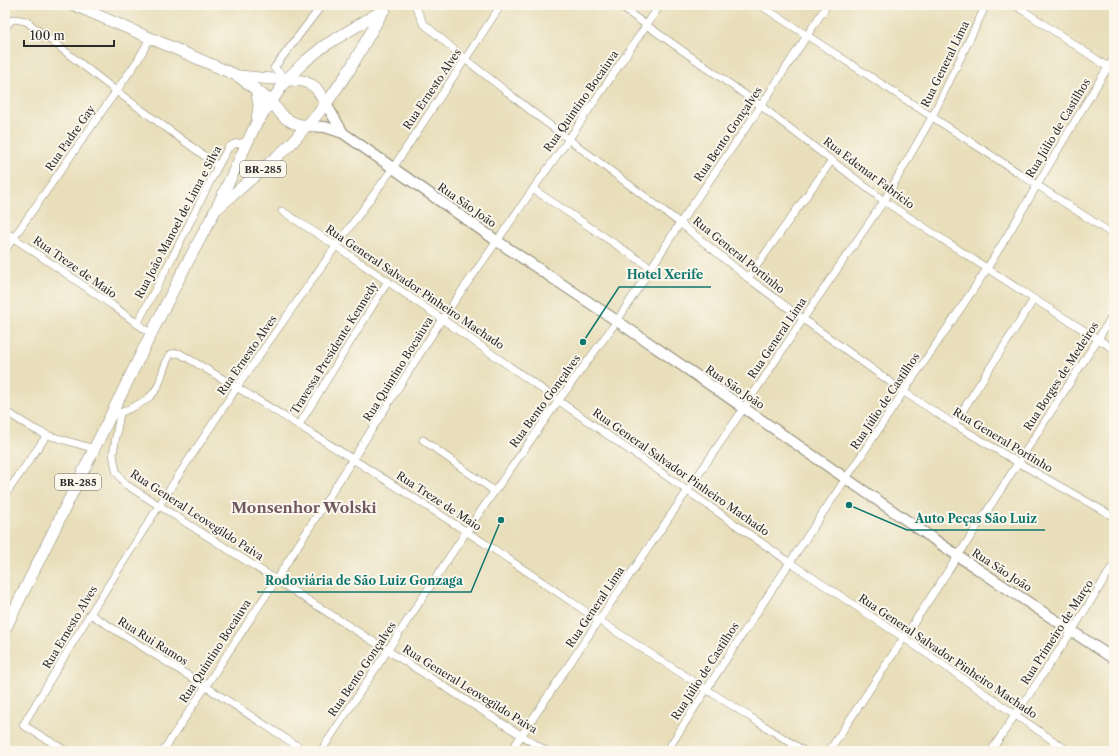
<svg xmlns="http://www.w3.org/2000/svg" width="1119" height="756" font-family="'Libre Caslon Text',serif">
  <rect width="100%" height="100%" fill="#fbf7ec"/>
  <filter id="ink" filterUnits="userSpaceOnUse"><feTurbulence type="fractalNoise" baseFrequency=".025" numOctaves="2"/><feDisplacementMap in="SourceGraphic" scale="8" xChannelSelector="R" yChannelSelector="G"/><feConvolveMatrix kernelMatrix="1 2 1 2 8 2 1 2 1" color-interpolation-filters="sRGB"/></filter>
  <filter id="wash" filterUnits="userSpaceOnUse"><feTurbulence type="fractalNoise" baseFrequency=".012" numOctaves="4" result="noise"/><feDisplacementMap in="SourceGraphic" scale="16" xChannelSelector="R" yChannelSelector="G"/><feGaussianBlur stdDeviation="0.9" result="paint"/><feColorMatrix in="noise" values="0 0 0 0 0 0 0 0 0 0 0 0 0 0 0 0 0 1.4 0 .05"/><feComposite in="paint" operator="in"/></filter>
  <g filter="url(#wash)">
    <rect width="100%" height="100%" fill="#e8deba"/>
  </g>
  <g filter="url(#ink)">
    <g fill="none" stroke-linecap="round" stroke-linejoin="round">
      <defs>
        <g id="minor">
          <polyline points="415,5 423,23 465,59 535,114 680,223 748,278 803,319 904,392 954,424 1019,463 1114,517"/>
          <polyline points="618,5 761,106 884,201 1034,299 1114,349"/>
          <polyline points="760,5 1114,235"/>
          <polyline points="1015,5 1114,71"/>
          <polyline points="5,29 10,21 15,19 26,21 116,91 218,166"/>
          <polyline points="287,79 274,68 322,5"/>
          <polyline points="533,189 651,268"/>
          <polyline points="282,211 336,246 442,319 789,562 904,638 1068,751"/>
          <polyline points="5,232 112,305 151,334"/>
          <polyline points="5,250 138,60 150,38"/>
          <polyline points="748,278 832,160"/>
          <polyline points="137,324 174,254 218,166 228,148 234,144 247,142"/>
          <polyline points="5,411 34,429 47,435 95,449"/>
          <polyline points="116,411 120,413 113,454 116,471 125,484 546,751"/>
          <path d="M120,413C137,405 154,400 160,381C163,371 165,362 171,354L179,353C287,416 393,484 498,552C532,575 566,598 600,621C667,665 736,708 804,751"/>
          <polyline points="954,424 1034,299"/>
          <polyline points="299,425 388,281"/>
          <polyline points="423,440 494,491"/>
          <polyline points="5,495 47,435"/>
          <polyline points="90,614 205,686 305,751"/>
          <polyline points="66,751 23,725 90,614 180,473 237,387 336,246 393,168 501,5"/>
          <polyline points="163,751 276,580 442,319 497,241 533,189 569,139 660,5"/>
          <polyline points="321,751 466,532 559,400 617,321 680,223 761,106 827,5"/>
          <polyline points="511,751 599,620 744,408 803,319 884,201 932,117 986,5"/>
          <path d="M667,751C744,629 825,511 904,391C932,350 961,309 988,267C1031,198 1070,126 1114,58"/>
          <polyline points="829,751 958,556 1098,339 1114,313"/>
          <polyline points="991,751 1072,631 1114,564"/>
        </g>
        <g id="secondary">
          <polyline points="326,104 343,133"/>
          <polyline points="306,126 325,127 343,133 497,241 617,321 744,408 958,556 1114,659"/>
        </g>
        <g id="primary">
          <polyline points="74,5 238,76 268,99 285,118 294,123 306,126"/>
          <polyline points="240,76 260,78 303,81 312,85 316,88 326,104"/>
        </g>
        <g id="trunk">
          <polyline points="256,89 259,105 257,120"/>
          <polyline points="218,208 291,144 306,126 316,116 326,104 350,69 383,11"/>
          <polyline points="5,629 151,334 185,267 216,209 256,124 287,79 303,63 324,46 385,9"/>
        </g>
      </defs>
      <!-- minor casing -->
      <use href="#minor" stroke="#8a8472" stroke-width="8"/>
      <!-- secondary casing -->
      <use href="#secondary" stroke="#8a8472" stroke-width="12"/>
      <!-- primary casing -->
      <use href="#primary" stroke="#8a8472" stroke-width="12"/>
      <!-- trunk casing -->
      <use href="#trunk" stroke="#8a8472" stroke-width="12"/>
      <!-- minor -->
      <use href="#minor" stroke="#fff" stroke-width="7"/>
      <!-- secondary -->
      <use href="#secondary" stroke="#fff" stroke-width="10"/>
      <!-- primary -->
      <use href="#primary" stroke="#fff" stroke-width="11"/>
      <!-- trunk -->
      <use href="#trunk" stroke="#fff" stroke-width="11"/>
    </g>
  </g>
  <g text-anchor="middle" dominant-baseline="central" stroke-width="4" stroke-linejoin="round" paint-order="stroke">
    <!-- shield labels -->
    <g fill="#fbf7ec" stroke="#696865" stroke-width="1">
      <rect x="240" y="161" width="46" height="16" rx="3"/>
      <rect x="55" y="474" width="46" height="16" rx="3"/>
    </g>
    <g font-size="10" font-weight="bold" fill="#2b2b2b">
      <text x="263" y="169">BR-285</text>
      <text x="78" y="482">BR-285</text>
    </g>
    <!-- street labels -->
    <g font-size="11" fill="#2b2b2b" stroke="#fbf7ec">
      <text transform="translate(945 64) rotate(-64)">Rua General Lima</text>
      <text transform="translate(432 89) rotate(-56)">Rua Ernesto Alves</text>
      <text transform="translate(581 101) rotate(-55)">Rua Quintino Bocaiuva</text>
      <text transform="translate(1058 128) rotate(-59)">Rua Júlio de Castilhos</text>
      <text transform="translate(728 134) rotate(-56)">Rua Bento Gonçalves</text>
      <text transform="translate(70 138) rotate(-55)">Rua Padre Gay</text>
      <text transform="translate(869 173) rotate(37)">Rua Edemar Fabrício</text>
      <text transform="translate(467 205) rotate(35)">Rua São João</text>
      <text transform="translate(178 222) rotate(-62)">Rua João Manoel de Lima e Silva</text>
      <text transform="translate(739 255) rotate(39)">Rua General Portinho</text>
      <text transform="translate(75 267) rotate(35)">Rua Treze de Maio</text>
      <text transform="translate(415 287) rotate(34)">Rua General Salvador Pinheiro Machado</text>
      <text transform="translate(777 338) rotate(-56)">Rua General Lima</text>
      <text transform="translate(334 348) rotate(-58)">Travessa Presidente Kennedy</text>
      <text transform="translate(247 355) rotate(-55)">Rua Ernesto Alves</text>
      <text transform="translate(398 369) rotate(-58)">Rua Quintino Bocaiuva</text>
      <text transform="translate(1061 376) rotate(-57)">Rua Borges de Medeiros</text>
      <text transform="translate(735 387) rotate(34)">Rua São João</text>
      <text transform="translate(545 401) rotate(-54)">Rua Bento Gonçalves</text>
      <text transform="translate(885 401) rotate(-56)">Rua Júlio de Castilhos</text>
      <text transform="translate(1003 440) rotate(31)">Rua General Portinho</text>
      <text transform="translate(681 472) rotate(35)">Rua General Salvador Pinheiro Machado</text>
      <text transform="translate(439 501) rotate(33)">Rua Treze de Maio</text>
      <text transform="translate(197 515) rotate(33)">Rua General Leovegildo Paiva</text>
      <text transform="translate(1002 570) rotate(33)">Rua São João</text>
      <text transform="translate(595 607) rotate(-56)">Rua General Lima</text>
      <text transform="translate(70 627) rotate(-59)">Rua Ernesto Alves</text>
      <text transform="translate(1057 632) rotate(-57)">Rua Primeiro de Março</text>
      <text transform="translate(153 641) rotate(32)">Rua Rui Ramos</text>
      <text transform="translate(215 651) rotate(-57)">Rua Quintino Bocaiuva</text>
      <text transform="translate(948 656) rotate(34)">Rua General Salvador Pinheiro Machado</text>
      <text transform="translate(362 669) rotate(-56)">Rua Bento Gonçalves</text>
      <text transform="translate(705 671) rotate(-57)">Rua Júlio de Castilhos</text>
      <text transform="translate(470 689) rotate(32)">Rua General Leovegildo Paiva</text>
    </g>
    <!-- district labels -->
    <g font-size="15" font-weight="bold" fill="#705760" stroke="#fbf7ec">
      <text x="304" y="507">Monsenhor Wolski</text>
    </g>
  </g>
  <!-- callouts -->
  <path fill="none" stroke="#0f766e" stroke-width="1.5" d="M583 342L619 287H711M849 505L907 530H1045M501 520L471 592H257"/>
  <g fill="#0f766e" stroke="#fbf7ec" stroke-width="1.5">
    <circle cx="583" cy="342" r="4"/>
    <circle cx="849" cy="505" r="4"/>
    <circle cx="501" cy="520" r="4"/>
  </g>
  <g font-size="12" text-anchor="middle" font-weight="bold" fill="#0f766e" stroke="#fbf7ec" stroke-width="4" stroke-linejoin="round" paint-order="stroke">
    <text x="665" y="279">Hotel Xerife</text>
    <text x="976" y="523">Auto Peças São Luiz</text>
    <text x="364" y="585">Rodoviária de São Luiz Gonzaga</text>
  </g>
  <!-- margin -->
  <rect width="1119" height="756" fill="none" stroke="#fbf7ec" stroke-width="20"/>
  <!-- scale -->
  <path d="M24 40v6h90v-6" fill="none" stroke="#2b2b2b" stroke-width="2"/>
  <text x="30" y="40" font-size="12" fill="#2b2b2b" stroke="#fbf7ec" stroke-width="3" paint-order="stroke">100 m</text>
</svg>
